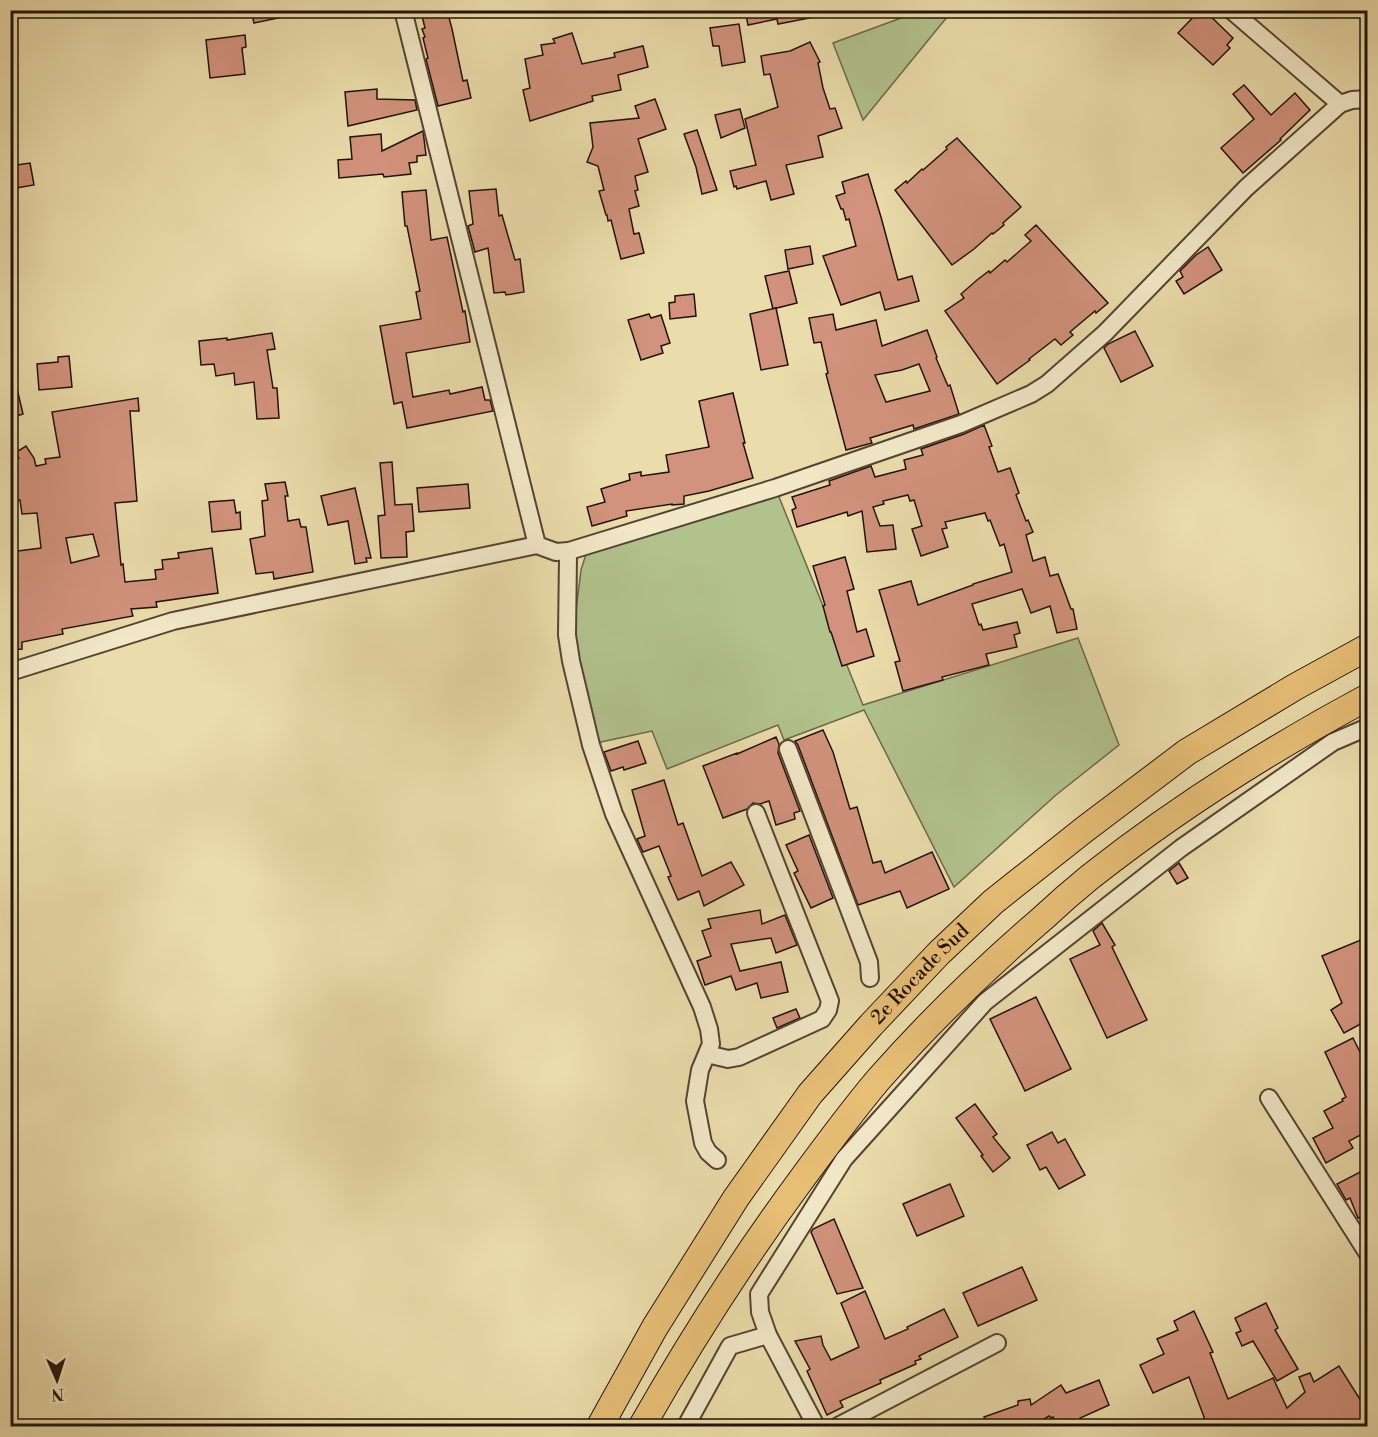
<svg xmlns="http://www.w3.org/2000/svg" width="1378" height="1437" font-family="'Libre Bodoni',serif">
  <rect width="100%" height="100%" fill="#ebdcab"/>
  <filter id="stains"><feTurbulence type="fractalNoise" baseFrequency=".00333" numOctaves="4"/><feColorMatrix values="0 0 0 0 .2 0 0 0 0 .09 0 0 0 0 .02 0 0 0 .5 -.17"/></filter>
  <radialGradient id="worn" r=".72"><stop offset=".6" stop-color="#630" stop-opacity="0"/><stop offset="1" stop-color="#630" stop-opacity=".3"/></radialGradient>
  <!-- green -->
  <g fill="#b2c28d" stroke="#6a6a4c" stroke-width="1.5">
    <polygon points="920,11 952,11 863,120 833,43"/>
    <polygon points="777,492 863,705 1078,638 1119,745 1056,795 954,887 864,710 784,740 778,725 667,769 652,731 596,743 581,674 574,627 581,570 587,551"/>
  </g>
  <!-- building -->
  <g fill="#d2927d" stroke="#22120b" stroke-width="1.5" fill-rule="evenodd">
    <polygon points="251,10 287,10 288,16 254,23"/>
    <polygon points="441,10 447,10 452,29 463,81 467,80 471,98 438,106 426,59 428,58 423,38 425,37 422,29 425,28 422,16"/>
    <polygon points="745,10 819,10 820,16 778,24 777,19 748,25"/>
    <polygon points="1200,10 1204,10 1233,38 1227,45 1230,48 1213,65 1178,33"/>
    <polygon points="739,24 745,62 722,66 719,46 713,46 710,28"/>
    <polygon points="572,33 582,64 615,57 614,53 643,46 648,67 618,75 621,90 592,96 593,101 530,121 523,90 530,88 525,59 543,55 541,45 555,43 553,39"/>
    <polygon points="245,35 246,47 242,48 245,74 210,78 206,40"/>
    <polygon points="810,42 820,62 818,63 823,88 830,109 835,108 842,128 818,136 823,157 786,165 794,194 771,200 766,181 737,189 736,186 734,187 730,171 756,165 745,119 778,107 770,74 764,75 761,56 790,51"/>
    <polygon points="1244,85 1271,115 1295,93 1310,110 1280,139 1281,140 1243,173 1221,148 1254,119 1233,94"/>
    <polygon points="377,89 377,99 415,100 417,110 348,126 345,92"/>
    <polygon points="655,99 666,129 638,139 648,172 635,176 638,190 635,191 639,206 629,209 634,234 639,233 644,253 621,259 611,220 608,221 607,215 606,215 599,191 604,190 598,166 587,162 593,147 590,123 639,118 635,106"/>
    <polygon points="740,109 745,128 721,138 715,115"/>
    <polygon points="697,130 717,190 702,194 696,167 684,134"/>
    <polygon points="423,131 426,155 417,156 417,162 409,163 411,174 384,177 383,174 339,178 338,160 352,159 350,137 381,134 382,151"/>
    <polygon points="957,138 1021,207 1003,223 1004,225 993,234 992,233 974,249 952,265 895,190 906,181 907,183 922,169 923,170 947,149 946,147"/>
    <polygon points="30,163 34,185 10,189 10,166"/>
    <polygon points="868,174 881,217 898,280 912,276 919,301 885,310 880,292 841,305 823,256 856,246 849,219 846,220 843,209 841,209 836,196 845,193 842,182"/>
    <polygon points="496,189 499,216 502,215 515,260 520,259 524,292 506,295 505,292 494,293 488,248 475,252 468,226 473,224 469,191"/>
    <polygon points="426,190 431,240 447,237 463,312 465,311 470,342 406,353 413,397 449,390 450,394 482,387 485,400 490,400 493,411 407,428 402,402 394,404 380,326 421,319 416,292 420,291 407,226 405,226 402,192"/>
    <polygon points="1036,225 1108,303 1096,313 1095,311 1070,332 1073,335 1061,345 1055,339 1029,359 1030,360 997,384 945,311 964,298 961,294 977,280 989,271 990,273 1005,260 1007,262 1031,241 1025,235"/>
    <polygon points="810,246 813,264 788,269 785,250"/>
    <polygon points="1208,247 1222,270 1184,294 1176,281 1183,277 1180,271 1196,255"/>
    <polygon points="789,271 797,303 773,309 765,276"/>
    <polygon points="694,294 696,316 670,319 669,303 675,302 675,296"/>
    <polygon points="776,308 788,365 761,370 750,314"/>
    <polygon points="649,314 651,318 661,315 670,343 661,346 663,353 641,360 628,320"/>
    <path d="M833,314L836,330L876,320L882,346L927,330L937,357L936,358L948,386L950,385L959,414L914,429L913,425L870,438L872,443L846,450L826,374L828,373L821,342L814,343L809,318ZM919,364L930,391L886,402L875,375L902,370Z"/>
    <polygon points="1135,331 1153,366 1121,382 1104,348 1108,344"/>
    <polygon points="272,333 275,349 267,350 273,388 277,388 279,418 257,419 254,382 235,385 234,373 216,376 214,364 201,365 199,341 227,338 227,340"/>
    <polygon points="69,356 72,387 39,390 37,364 58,362 58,357"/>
    <polygon points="15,380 23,414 10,418 10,381"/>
    <polygon points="733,393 745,443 743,443 753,478 709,491 684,496 684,504 672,505 672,504 626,511 627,516 592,526 587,507 605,502 601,489 630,480 629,474 641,472 641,476 669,472 666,455 709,447 699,401"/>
    <path d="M138,398L139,411H130L137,501L115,503L121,565L123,564L125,582L156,579L155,570L163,569L162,560L179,558L178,553L212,548L218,593L156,602L157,607L131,609L133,616L62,629L63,634L22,642V649L10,650V552L41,548L37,513L22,514L20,500L10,501V460L19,458L15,453L26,446L34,458L36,466L46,464L45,459L60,457L52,412ZM93,534L99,556L71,563L66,538Z"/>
    <polygon points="984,425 992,446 989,447 998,472 1010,468 1019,493 1016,495 1026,521 1028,520 1033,532 1026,535 1033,561 1045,557 1050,576 1058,574 1071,609 1073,609 1077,629 1057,633 1050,606 1031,613 1022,589 972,604 979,625 981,624 983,630 1017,622 1020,633 1014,635 1017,647 986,654 989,665 942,677 943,680 903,691 895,662 900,661 879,590 911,581 918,605 973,585 973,584 1012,572 1004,544 1000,546 990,520 988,521 985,513 945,522 947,528 942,529 948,547 921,556 912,529 922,526 914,500 910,501 908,495 883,501 884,504 873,507 880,526 893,525 896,549 867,552 862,511 848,516 847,512 797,527 792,510 796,508 792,497 830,485 829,481 871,466 875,477 906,469 904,460 923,455 921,449 964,434"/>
    <polygon points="392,462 395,505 412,504 414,531 406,532 407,557 381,558 378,516 385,515 380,463"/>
    <polygon points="285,482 288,496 285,496 288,521 299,519 301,527 306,527 313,572 274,579 273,572 256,574 250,539 265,536 262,501 268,500 265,484"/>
    <polygon points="468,484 470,508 419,512 417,488"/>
    <polygon points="355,488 371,558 366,558 367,562 355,564 348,521 328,525 321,496"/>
    <polygon points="234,500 236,513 240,512 241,529 212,532 209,502"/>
    <polygon points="845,557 854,589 847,591 857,632 866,629 874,656 842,666 831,632 830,632 823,606 825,605 813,566"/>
    <polygon points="823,730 833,752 850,809 857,807 873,863 881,861 885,873 932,852 949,889 907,908 900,891 858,905 798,745 795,741"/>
    <polygon points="776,737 779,744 778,753 800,811 794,813 795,819 776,825 769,801 760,804 753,803 747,809 723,818 703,766 737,753 737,754"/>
    <polygon points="638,741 646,763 624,770 623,767 611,771 604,752"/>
    <polygon points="664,780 678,825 683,823 702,876 731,862 744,885 704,906 699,891 678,900 668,877 671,876 659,846 643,852 637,839 645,836 632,790"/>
    <polygon points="809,835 833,898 811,908 794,873 798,871 786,845"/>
    <polygon points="1179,863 1188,878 1177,884 1169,871"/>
    <polygon points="760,910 762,924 785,915 797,945 776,953 771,938 731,944 740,971 781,962 788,992 761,998 757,983 736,990 731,976 705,985 697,961 711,956 702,931 711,928 708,919"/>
    <polygon points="1102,923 1115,945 1112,947 1147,1020 1107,1038 1070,959 1100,945 1093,931"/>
    <polygon points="1368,937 1368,1020 1344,1033 1331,1010 1342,1003 1322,956"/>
    <polygon points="1036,997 1071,1069 1025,1091 990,1019"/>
    <polygon points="796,1009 800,1018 777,1028 773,1018"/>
    <polygon points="1353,1038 1368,1068 1368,1131 1349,1141 1353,1148 1326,1163 1313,1138 1333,1128 1324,1111 1343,1101 1342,1099 1346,1097 1325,1052"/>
    <polygon points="975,1104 997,1134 993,1137 1010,1158 993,1172 981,1156 983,1155 956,1118"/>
    <polygon points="1052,1132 1058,1143 1065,1139 1085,1175 1059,1189 1046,1167 1040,1170 1027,1145"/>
    <polygon points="1364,1170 1368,1177 1368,1215 1358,1218 1350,1198 1346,1200 1337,1184"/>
    <polygon points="950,1184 964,1216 917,1236 903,1204"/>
    <polygon points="834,1219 863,1288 837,1294 811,1232 813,1229"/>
    <polygon points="1022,1267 1037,1300 978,1326 963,1293"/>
    <polygon points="865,1291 885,1339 908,1329 907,1327 944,1309 958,1337 919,1356 921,1359 915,1361 916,1364 880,1380 881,1383 840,1401 843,1407 827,1415 807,1371 810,1369 795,1341 821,1336 823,1345 831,1360 859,1347 841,1303"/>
    <polygon points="1266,1303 1278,1328 1275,1330 1298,1369 1277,1381 1253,1341 1242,1346 1236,1333 1241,1331 1235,1318"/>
    <polygon points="1194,1311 1213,1352 1210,1353 1228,1399 1273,1378 1287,1408 1305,1392 1299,1377 1310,1373 1314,1382 1339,1366 1361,1401 1368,1398 1368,1421 1356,1426 1206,1426 1204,1417 1189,1377 1153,1393 1140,1365 1164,1354 1157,1339 1178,1330 1174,1321"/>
    <polygon points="1099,1380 1109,1405 1080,1418 1084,1426 1058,1426 1053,1417 1051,1418 1049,1416 1033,1426 988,1426 984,1417 1018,1405 1018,1401 1030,1399 1031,1405 1061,1385 1066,1393"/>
  </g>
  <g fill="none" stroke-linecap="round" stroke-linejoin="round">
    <defs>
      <g id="minor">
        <polyline points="403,10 537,545 556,552 569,551"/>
        <polyline points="1231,10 1340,104"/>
        <polyline points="10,672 173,621 537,545"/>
        <polyline points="788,749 869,962 870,978"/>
        <polyline points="707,1054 728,1059 739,1057 822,1019 828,1010 830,1001 756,813"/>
        <polyline points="1269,1098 1368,1254"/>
        <polyline points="717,1160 708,1152 703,1143 695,1101 700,1070 711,1044 709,1029 702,1007 614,814 591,745 571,661 567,635 568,557 569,551 775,488 961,424 1031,394 1047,384 1105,333 1246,188 1340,104 1352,100 1368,99"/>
        <polyline points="686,1426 730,1346 768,1335"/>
        <polyline points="816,1426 768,1335 760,1312 759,1294 844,1159 985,1002 1181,848 1333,742 1368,727"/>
        <polyline points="838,1426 997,1343"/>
      </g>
      <g id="highway">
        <path id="s1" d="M600,1426L655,1327L736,1198L810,1094L871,1025L939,953L993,902L1085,829L1187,752L1295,687L1368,647"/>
        <path d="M642,1426C691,1340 742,1260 801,1180C826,1146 851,1112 878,1080C929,1022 985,968 1043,918C1058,904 1074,890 1090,877C1176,809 1271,749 1368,697"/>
      </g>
    </defs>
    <!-- minor casing -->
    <use href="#minor" stroke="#544433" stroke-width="20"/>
    <!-- highway casing -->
    <use href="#highway" stroke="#22120b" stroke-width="28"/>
    <!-- minor -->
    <use href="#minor" stroke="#f2e8c8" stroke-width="16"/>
    <!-- highway -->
    <use href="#highway" stroke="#e6be76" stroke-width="26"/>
  </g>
  <g text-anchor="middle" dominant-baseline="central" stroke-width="5" stroke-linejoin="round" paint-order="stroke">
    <!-- street labels -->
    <g font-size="20" fill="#22120b" stroke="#f2e8c8">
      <text stroke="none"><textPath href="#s1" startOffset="556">2e Rocade Sud</textPath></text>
    </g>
  </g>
  <!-- margin -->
  <rect width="1378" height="1437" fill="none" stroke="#ebdcab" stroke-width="36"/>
  <rect x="12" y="12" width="1354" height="1413" fill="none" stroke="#22120b" stroke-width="3"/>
  <rect x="18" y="18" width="1342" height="1401" fill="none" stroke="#22120b" stroke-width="1.5"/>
  <!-- north arrow -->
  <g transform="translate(57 1380) rotate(177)" stroke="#f2e8c8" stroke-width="4.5" paint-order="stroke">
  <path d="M0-4.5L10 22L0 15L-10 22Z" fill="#22120b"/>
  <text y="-9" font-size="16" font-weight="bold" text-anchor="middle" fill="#22120b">N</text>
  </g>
  <rect width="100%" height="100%" filter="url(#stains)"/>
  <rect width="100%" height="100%" fill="url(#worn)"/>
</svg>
